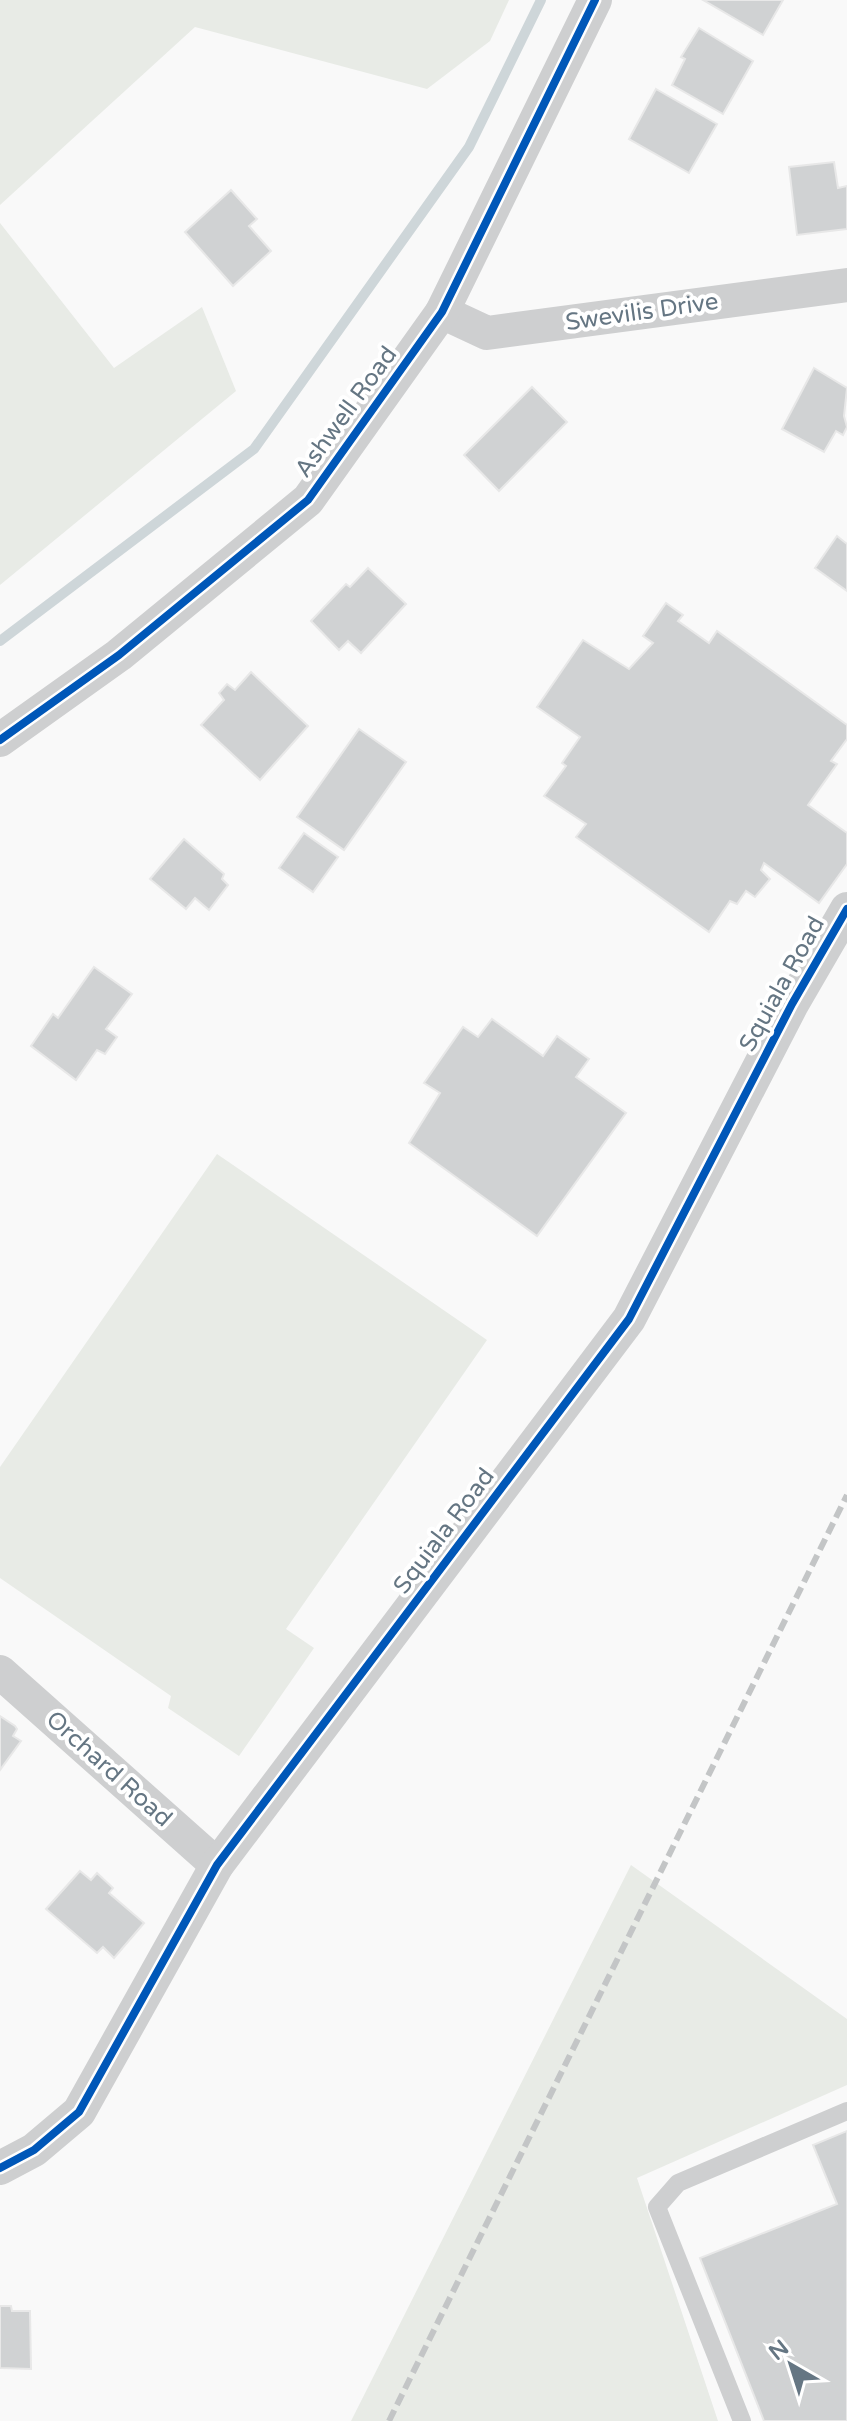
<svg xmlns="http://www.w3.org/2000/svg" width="847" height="2421" font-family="'Varela Round',sans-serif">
  <rect width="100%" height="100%" fill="#f9f9f9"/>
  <!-- green -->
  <g fill="#e8ebe6">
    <polygon points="0,0 509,0 490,41 427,89 195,27 0,205"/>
    <polygon points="0,223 114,368 202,307 236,391 0,585"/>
    <polygon points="217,1154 487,1340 286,1629 314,1648 239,1756 168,1708 171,1696 0,1578 0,1467"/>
    <polygon points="631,1865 847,2019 847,2085 637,2178 718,2421 351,2421"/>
  </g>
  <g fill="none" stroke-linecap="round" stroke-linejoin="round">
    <!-- stream -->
    <polyline stroke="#ced6d9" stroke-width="10" points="0,641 254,449 469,147 541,0"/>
  </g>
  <!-- building -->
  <g fill="#d0d2d3" stroke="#e8e8e8" stroke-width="2">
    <polygon points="703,0 783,0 763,35"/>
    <polygon points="699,28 753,61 723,114 672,85 685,59 681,57"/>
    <polygon points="656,89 717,124 689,173 629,139"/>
    <polygon points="834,162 838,188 847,186 847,229 797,235 789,167"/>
    <polygon points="231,190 257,219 249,226 271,251 233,286 185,232"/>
    <polygon points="814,368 847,388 844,416 847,427 843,435 836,431 824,452 782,429"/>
    <polygon points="532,387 567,422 499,491 464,455"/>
    <polygon points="837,536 847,544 847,591 815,568"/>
    <polygon points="368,568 406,604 361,653 348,641 339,650 311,621 346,584 350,587"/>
    <polygon points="666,603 683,615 678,621 709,643 717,631 847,725 847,739 831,761 837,764 808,805 847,833 847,864 819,903 764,863 761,870 770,879 755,897 746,891 737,904 730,901 709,932 576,837 586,824 544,796 566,766 562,763 580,737 537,707 583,640 629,669 653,643 643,636"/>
    <polygon points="251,672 308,726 260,780 201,725 224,700 219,693 227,684 235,690"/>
    <polygon points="359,729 406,762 344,850 297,817"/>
    <polygon points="304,833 338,857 313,892 279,868"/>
    <polygon points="184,839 224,874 222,879 228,885 209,910 195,898 186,909 150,879"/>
    <polygon points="94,967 132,994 106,1029 117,1037 105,1054 97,1050 76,1080 31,1046 53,1014 58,1018"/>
    <polygon points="492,1019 543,1056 557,1036 589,1059 576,1077 626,1113 537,1236 409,1143 440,1093 424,1083 463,1027 478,1037"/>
    <polygon points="0,1716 15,1726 17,1729 13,1736 21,1741 0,1770"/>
    <polygon points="80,1871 91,1880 97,1873 113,1888 109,1893 144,1923 114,1958 103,1947 97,1953 46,1909"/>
    <polygon points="847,2131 847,2421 764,2421 700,2258 837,2204 813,2145"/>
    <polygon points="0,2306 11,2306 12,2311 30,2311 31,2369 0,2368"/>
  </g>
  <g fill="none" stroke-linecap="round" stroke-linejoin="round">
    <!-- lane -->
    <polyline stroke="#cecfd0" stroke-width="18" points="742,2421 657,2207 678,2183 847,2111"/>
    <!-- street -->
    <g stroke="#cecfd0" stroke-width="34">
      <polyline points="442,312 487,333 847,285"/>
      <polyline points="0,740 119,655 308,500 442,312 595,0"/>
      <polyline points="0,1672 217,1865"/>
      <polyline points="0,2168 34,2150 79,2112 217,1865 629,1319 792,1004 847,909"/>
    </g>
    <!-- rail -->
    <polyline stroke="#c3c5c6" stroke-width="6" stroke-dasharray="12 6" stroke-linecap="butt" points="389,2421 847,1495"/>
    <defs>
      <g id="cycleway">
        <polyline points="0,740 119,655 308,500 442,312 595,0"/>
        <polyline points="0,2168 34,2150 79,2112 217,1865 629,1319 792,1004 847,909"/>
      </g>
    </defs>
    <!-- cycleway casing -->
    <use href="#cycleway" stroke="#fff" stroke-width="13"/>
    <!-- cycleway -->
    <use href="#cycleway" stroke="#0057b8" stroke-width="8"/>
  </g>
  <g text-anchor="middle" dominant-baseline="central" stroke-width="8" stroke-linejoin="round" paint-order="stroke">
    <!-- street labels -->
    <g font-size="24" fill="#657683" stroke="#fff">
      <text transform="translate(642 312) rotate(-8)">Swevilis Drive</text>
      <text transform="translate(346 412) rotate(-54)">Ashwell Road</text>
      <text transform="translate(782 984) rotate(-61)">Squiala Road</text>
      <text transform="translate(444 1531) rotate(-53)">Squiala Road</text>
      <text transform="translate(109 1769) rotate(42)">Orchard Road</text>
    </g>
  </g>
  <!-- north arrow -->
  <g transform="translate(791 2365) rotate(321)" stroke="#ffffff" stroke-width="6" paint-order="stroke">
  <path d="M0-6L14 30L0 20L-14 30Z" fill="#657683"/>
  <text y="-12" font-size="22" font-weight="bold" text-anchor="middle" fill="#657683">N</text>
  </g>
</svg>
